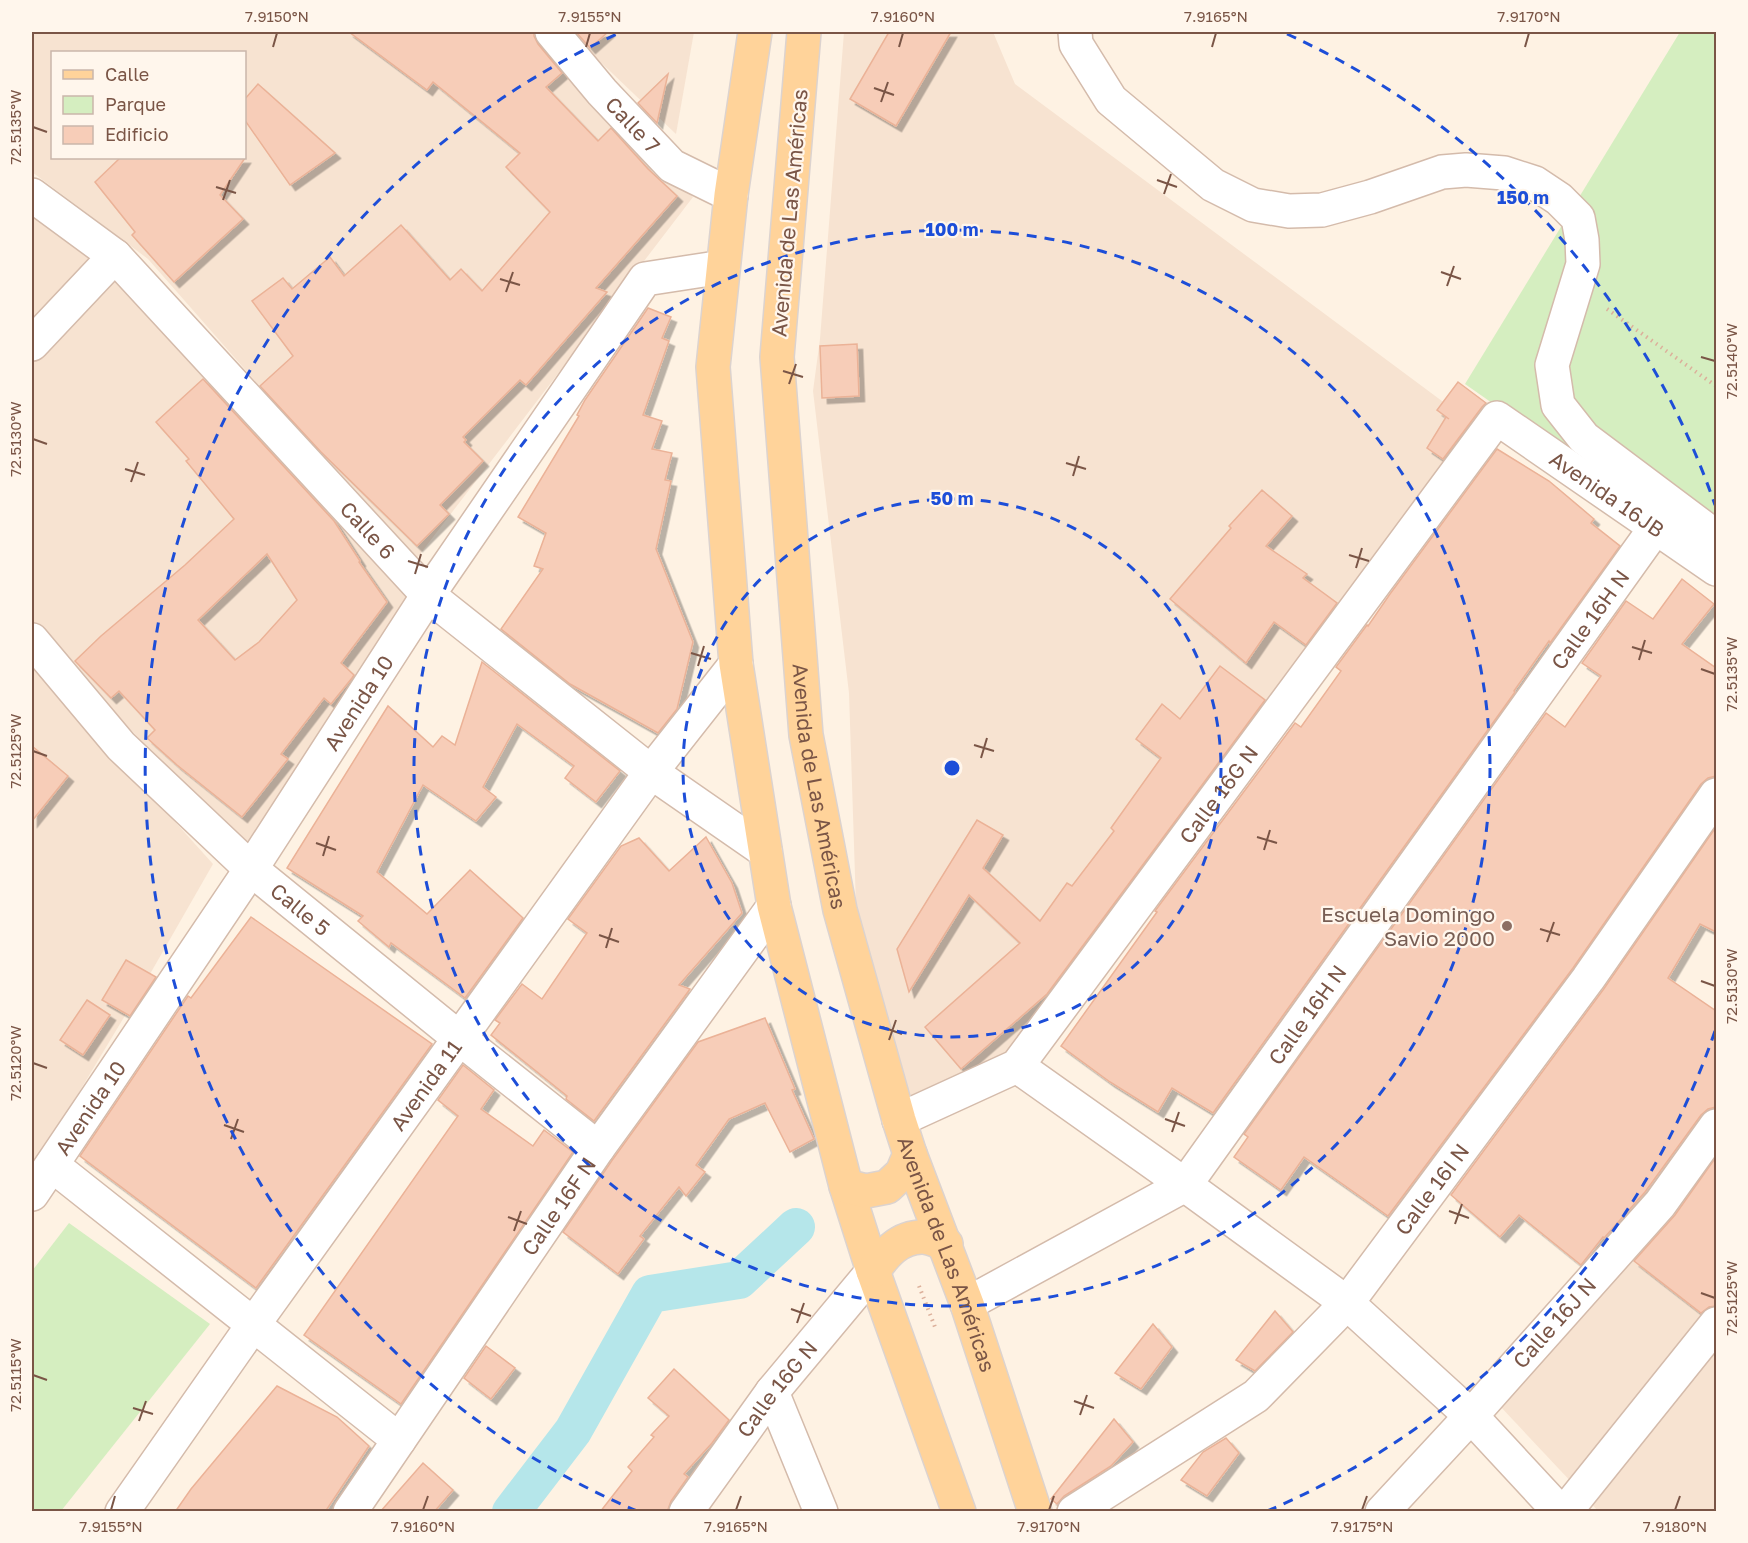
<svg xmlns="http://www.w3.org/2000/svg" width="1748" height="1543" font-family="'Golos Text',sans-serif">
  <defs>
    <filter id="shadow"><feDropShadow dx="5.5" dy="5.5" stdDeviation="0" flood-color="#0004"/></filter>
  </defs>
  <rect width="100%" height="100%" fill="#fef2e3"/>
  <!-- residential -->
  <g fill="#f7e3d1" fill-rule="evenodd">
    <path d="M32,32H527L693,197L414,562L148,259L32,172ZM52,52H244V158H52Z"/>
    <polygon points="569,32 694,32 676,134"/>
    <polygon points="844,32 993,32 1015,84 1481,430 1022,1043 971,1076 897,1105 859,997 849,693 813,391 820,339"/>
    <polygon points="32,202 99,254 32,328"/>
    <polygon points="115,268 418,595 247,852 32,626 32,357"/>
    <polygon points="32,663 213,864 150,974 52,1137 32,1163"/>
    <polygon points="1716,1131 1716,1311 1575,1486 1499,1405"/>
    <polygon points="1716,1332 1716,1511 1598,1511 1586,1498"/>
  </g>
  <!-- green -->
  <g fill="#d5eec0">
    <polygon points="1680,32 1716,32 1716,560 1465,384"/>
    <polygon points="69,1223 210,1324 61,1511 32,1511 32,1271"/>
  </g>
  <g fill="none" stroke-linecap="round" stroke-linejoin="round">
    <!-- canal -->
    <polyline stroke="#b5e6ea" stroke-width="38" points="511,1512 573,1431 650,1294 739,1280 796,1227"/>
  </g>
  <!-- building -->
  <g fill="#f7cdb8" stroke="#ebb297" stroke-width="1.5" fill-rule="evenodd" filter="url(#shadow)">
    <polygon points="349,32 534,32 534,36 538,44 562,73 546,87 598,141 611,128 648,169 677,196 596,288 607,292 526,385 520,380 463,437 466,440 464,442 483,461 440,505 449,514 417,546 321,452 260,386 293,356 252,301 283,278 292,289 330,257 344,276 401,225 450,280 461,269 482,291 550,212 506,167 520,153 433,82 427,90"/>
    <polygon points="576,32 608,32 590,48"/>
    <polygon points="889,32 951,32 896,126 850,99"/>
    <polygon points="668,74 657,123 638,103"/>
    <polygon points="258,84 335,153 290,185 244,119 244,100"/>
    <polygon points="120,158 245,158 220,195 243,219 174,282 132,235 135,232 95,182"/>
    <polygon points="648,308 671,317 662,338 669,341 643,415 662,421 652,449 672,453 665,480 671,481 656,549 693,642 677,709 658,733 570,684 501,629 543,569 534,566 546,533 518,517 579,416 577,415 585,400"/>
    <polygon points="857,344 859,396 822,398 820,346"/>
    <path d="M203,379L334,521L360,561L359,562L387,602L341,663L354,675L352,678L331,704L324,698L281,754L288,759L242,817L177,765L147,738L155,730L119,691L111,698L75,661L101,636L185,565L234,519L186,461L189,459L156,422ZM267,554L297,600L259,642L235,660L198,620Z"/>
    <polygon points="1458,382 1486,403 1482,407 1443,459 1427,448 1446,417 1449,419 1437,410"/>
    <polygon points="1497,449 1549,481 1594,519 1591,523 1620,546 1550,643 1549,641 1514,691 1515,692 1213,1113 1172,1088 1158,1112 1110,1082 1061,1046 1157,912 1155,911 1295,723 1301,727 1341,671 1336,667 1367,625 1368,626 1390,594"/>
    <polygon points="1262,490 1292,516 1266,546 1307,574 1303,578 1337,603 1306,645 1274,622 1246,663 1170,599 1231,528 1229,526"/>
    <polygon points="1682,579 1714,604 1682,644 1716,668 1716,776 1708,778 1701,784 1573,968 1388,1216 1304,1157 1281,1190 1234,1157 1248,1137 1244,1134 1546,713 1565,727 1601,676 1582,663 1626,601 1653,619"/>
    <polygon points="482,662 620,771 596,802 565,778 574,766 517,724 483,787 496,797 476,821 423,785 377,872 427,914 470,870 523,918 465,998 391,943 389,947 358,921 363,916 287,868 388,706 433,747 442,736 455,745"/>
    <polygon points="1220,666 1265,700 1047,994 961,1069 925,1027 1020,943 969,895 909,992 897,949 977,820 1003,835 983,868 1040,921 1067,883 1072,886 1114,831 1111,828 1161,758 1136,739 1162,704 1180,719"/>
    <polygon points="32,746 68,776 32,821"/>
    <polygon points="1716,827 1716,932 1700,924 1668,978 1716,1011 1716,1107 1708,1109 1701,1115 1645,1192 1604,1238 1603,1237 1581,1265 1519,1215 1500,1237 1451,1195 1603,990"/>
    <polygon points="706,837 732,883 742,913 679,985 690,989 594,1121 566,1099 567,1096 491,1035 500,1023 495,1020 522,984 542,999 587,933 568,919 621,846 639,838 669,871"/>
    <polygon points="251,917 432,1044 256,1288 80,1156 188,996 191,998"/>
    <polygon points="126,960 156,977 130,1016 102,1000"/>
    <polygon points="87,1000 110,1015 83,1055 60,1040"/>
    <polygon points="765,1018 795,1089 792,1090 814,1139 790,1152 765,1103 729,1119 696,1165 705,1172 686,1196 679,1187 640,1236 644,1239 618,1274 563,1232 613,1159 698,1042"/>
    <polygon points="463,1065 494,1090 481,1109 533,1146 544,1130 573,1152 401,1404 304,1335 458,1116 438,1100"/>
    <polygon points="1716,1157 1716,1306 1709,1307 1701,1313 1634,1261 1675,1215"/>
    <polygon points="1275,1311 1293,1332 1255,1371 1236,1360"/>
    <polygon points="1153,1324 1172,1347 1141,1389 1115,1373"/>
    <polygon points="486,1346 515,1368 491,1399 464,1378"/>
    <polygon points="674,1369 729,1420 712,1443 684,1474 688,1477 671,1501 667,1512 600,1512 632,1471 628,1467 654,1437 651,1435 669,1416 648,1398"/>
    <polygon points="277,1386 337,1417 369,1446 325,1512 175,1512 191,1489"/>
    <polygon points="1114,1419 1133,1442 1111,1466 1064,1496 1057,1504 1051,1499"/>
    <polygon points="1226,1438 1239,1453 1207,1496 1181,1480 1203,1452"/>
    <polygon points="423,1463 453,1490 434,1512 380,1512"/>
  </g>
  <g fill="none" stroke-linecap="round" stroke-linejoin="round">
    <defs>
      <g id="minor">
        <path id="s1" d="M552,32L602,92L672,166L731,195"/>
        <polyline points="1075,32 1076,44 1111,100 1213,185 1253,205 1289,211 1322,210 1370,197 1442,172 1466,170 1504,173 1535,183 1559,199 1578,218 1582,240 1583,264 1552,365 1558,405 1584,438 1716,537"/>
        <path id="s2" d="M32,195L115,256L428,595L651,772L765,851"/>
        <polyline points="32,344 115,256"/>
        <path id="s3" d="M32,640L121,746L251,869L459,1038L598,1148"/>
        <polyline points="1017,1066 1185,1185 1347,1303 1471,1416 1560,1512"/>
        <path id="s4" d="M899,1120L1017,1066L1497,418L1716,569"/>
        <polyline points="52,1165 399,1440"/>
        <path id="s5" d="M32,1194L251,869L428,595L645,279L723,267"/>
        <path id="s6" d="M967,1304L1185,1185L1656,527"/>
        <polyline points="772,1392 821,1512"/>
        <path id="s7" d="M122,1512L253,1325L651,772L736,664"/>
        <path id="s8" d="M350,1512L598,1148L774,906"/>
        <path id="s9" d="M686,1512L772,1392L873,1271"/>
        <path id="s10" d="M1074,1512L1256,1396L1347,1303L1588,979L1716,795"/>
        <path id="s11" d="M1382,1512L1471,1416L1660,1204L1716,1126"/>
        <polyline points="1565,1512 1716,1324"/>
      </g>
      <g id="major">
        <polyline points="755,32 731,195 713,367 736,664 774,906 846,1186 873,1271 959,1512"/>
        <path id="s12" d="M804,32L777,357L806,735L840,910L899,1120L910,1154L967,1304L1035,1512"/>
        <polyline points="846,1186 866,1191 887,1187 902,1173 910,1154"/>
        <path d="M873,1271C885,1254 899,1237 922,1237C930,1237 939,1242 946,1244"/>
      </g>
    </defs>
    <!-- minor casing -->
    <use href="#minor" stroke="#d4bbab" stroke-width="36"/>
    <!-- major casing -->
    <use href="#major" stroke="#dcd3cf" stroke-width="36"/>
    <!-- path -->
    <g stroke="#dcb09b" stroke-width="4" stroke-dasharray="1.5 4.5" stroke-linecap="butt">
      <polyline points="1607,309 1716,386"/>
      <polyline points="919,1286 935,1327"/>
    </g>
    <!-- minor -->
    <use href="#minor" stroke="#fff" stroke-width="33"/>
    <!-- major -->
    <use href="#major" stroke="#ffd39a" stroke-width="33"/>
  </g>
  <!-- ticks -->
  <path fill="none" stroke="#7a5546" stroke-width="2" d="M273,47L277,33M586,47L590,33M899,47L903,33M1212,47L1216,33M1525,47L1529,33M874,88L894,95M881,102L888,82M33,127L47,132M1157,180L1177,187M216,187L236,193M1164,194L1171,174M223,200L230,180M1441,272L1461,279M500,279L520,285M1447,286L1454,266M506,292L513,272M1701,357L1715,361M783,371L803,377M789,384L796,364M33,439L47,444M1066,463L1086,469M125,469L145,475M1073,476L1079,456M131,482L138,462M1349,555L1369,561M408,561L428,567M1356,568L1362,548M415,574L421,554M1632,647L1652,653M691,653L711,659M1639,660L1645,640M698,666L704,646M1701,669L1715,674M974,745L994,751M33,751L47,756M981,758L987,738M1257,837L1277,843M316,843L336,850M1264,850L1270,830M323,856L329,836M1540,929L1560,935M599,935L619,942M1547,942L1554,922M606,948L612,928M1701,981L1715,986M882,1027L902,1034M889,1040L896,1020M33,1063L47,1068M1165,1119L1185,1126M224,1125L244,1132M1172,1132L1179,1112M231,1139L238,1119M1449,1211L1469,1218M508,1217L527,1224M1455,1224L1462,1204M514,1231L521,1211M1701,1293L1715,1298M791,1309L811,1316M797,1323L804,1303M33,1375L47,1380M1074,1401L1094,1408M133,1408L153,1414M1080,1415L1087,1395M139,1421L146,1401M111,1510L115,1496M423,1510L428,1496M736,1510L741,1496M1049,1510L1054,1496M1362,1510L1367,1496M1675,1510L1680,1496"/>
  <!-- distance rings -->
  <g fill="none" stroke="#1d4ed8" stroke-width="3" stroke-dasharray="10 8">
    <circle cx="952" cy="768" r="269"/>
    <circle cx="952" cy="768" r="538"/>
    <path d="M1715 1031A807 807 0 0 1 1267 1511M637 1511A807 807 0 0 1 617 34M1287 34A807 807 0 0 1 1715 505"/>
  </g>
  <!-- markers -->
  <circle fill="#8d6e63" stroke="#fff6ec" stroke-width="2" cx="1507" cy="926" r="6"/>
  <g text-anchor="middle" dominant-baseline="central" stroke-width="4.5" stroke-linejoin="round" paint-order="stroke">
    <!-- street labels -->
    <g font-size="21" fill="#7a5546" stroke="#fff6ec">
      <text stroke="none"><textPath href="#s1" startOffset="123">Calle 7</textPath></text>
      <text transform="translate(789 213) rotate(-85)">Avenida de Las Américas</text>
      <text stroke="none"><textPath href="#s4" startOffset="1070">Avenida 16JB</textPath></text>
      <text stroke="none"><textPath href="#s2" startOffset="476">Calle 6</textPath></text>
      <text stroke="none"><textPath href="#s6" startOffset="944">Calle 16H N</textPath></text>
      <text stroke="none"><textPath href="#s5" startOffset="590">Avenida 10</textPath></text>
      <text stroke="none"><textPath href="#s12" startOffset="758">Avenida de Las Américas</textPath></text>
      <text stroke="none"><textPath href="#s4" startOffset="468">Calle 16G N</textPath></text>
      <text stroke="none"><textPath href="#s3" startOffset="381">Calle 5</textPath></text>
      <text stroke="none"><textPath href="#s6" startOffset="458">Calle 16H N</textPath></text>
      <text stroke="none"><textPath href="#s7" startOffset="524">Avenida 11</textPath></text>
      <text stroke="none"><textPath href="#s5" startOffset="104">Avenida 10</textPath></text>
      <text stroke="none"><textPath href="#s10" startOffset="488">Calle 16I N</textPath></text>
      <text stroke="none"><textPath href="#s8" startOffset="370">Calle 16F N</textPath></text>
      <text stroke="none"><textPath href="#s12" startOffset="1244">Avenida de Las Américas</textPath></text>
      <text stroke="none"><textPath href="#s11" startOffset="256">Calle 16J N</textPath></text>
      <text stroke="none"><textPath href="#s9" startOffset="153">Calle 16G N</textPath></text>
    </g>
    <!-- education labels -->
    <g font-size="21" fill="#785e54" stroke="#fff6ec" text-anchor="end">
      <text x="1495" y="914">Escuela Domingo<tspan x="1495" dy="24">Savio 2000</tspan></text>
    </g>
  </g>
  <circle cx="952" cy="768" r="9" fill="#1d4ed8" stroke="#fff6ec" stroke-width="3"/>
  <g font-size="18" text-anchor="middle" font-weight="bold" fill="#1d4ed8" stroke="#fff6ec" stroke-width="4.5" stroke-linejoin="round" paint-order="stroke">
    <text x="1523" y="204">150 m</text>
    <text x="952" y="236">100 m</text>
    <text x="952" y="505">50 m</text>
  </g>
  <!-- border -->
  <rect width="1748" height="1543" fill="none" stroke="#fff6ec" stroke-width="66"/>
  <!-- legend -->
  <rect x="51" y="51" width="195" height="108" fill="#fff6ec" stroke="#cab6aa" stroke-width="1.5"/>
  <rect x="63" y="70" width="30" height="9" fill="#ffd39a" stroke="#cab6aa" stroke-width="1.5"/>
  <text x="105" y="81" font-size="18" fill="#7a5546">Calle</text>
  <rect x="63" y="96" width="30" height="18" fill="#d5eec0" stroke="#cab6aa" stroke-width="1.5"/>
  <text x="105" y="111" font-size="18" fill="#7a5546">Parque</text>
  <rect x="63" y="126" width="30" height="18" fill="#f7cdb8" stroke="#cab6aa" stroke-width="1.5"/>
  <text x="105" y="141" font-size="18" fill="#7a5546">Edificio</text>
  <rect x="33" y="33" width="1682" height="1477" fill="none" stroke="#7a5546" stroke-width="2"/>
  <g font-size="15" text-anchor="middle" fill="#7a5546">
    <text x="277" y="22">7.9150°N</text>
    <text x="590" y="22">7.9155°N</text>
    <text x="903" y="22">7.9160°N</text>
    <text x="1216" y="22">7.9165°N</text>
    <text x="1529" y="22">7.9170°N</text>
    <text transform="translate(16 127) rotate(-90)" y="5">72.5135°W</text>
    <text transform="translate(1732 361) rotate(-90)" y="5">72.5140°W</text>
    <text transform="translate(16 439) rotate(-90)" y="5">72.5130°W</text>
    <text transform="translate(1732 674) rotate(-90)" y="5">72.5135°W</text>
    <text transform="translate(16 751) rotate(-90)" y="5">72.5125°W</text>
    <text transform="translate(1732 986) rotate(-90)" y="5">72.5130°W</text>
    <text transform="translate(16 1063) rotate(-90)" y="5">72.5120°W</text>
    <text transform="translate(1732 1298) rotate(-90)" y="5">72.5125°W</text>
    <text transform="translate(16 1375) rotate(-90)" y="5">72.5115°W</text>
    <text x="111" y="1532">7.9155°N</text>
    <text x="423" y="1532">7.9160°N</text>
    <text x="736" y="1532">7.9165°N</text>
    <text x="1049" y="1532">7.9170°N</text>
    <text x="1362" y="1532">7.9175°N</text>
    <text x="1675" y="1532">7.9180°N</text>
  </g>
</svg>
